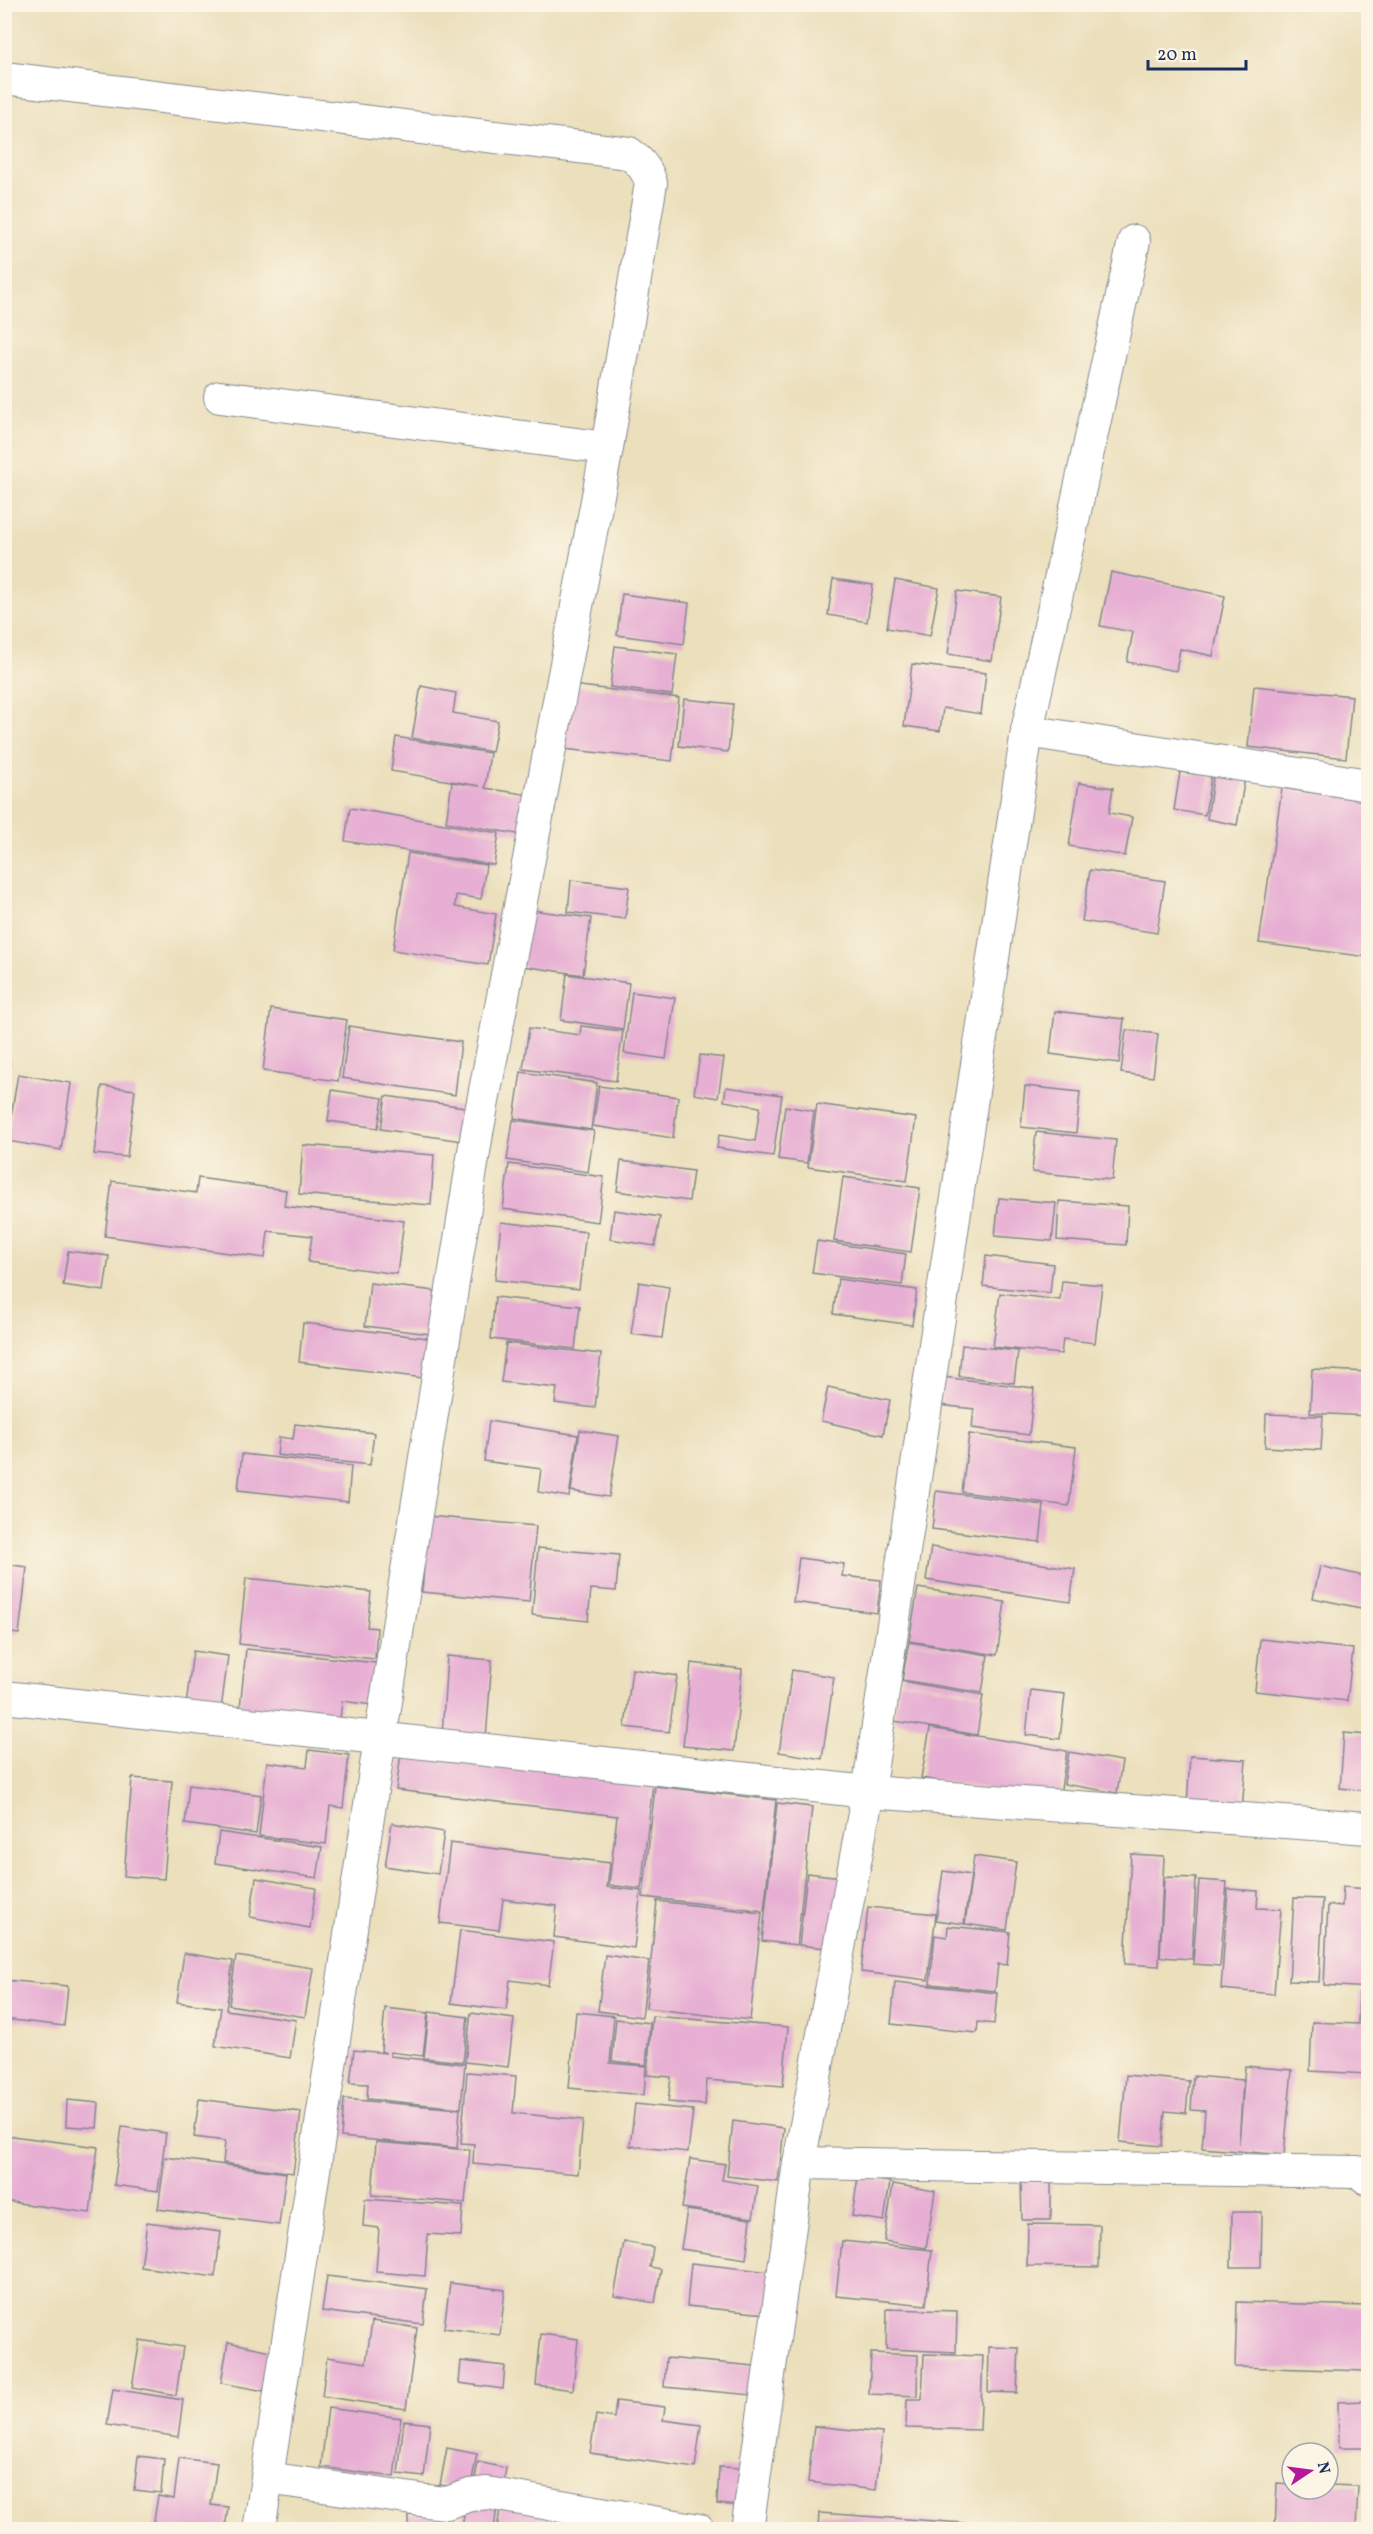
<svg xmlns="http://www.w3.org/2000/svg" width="1373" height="2534" font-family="Vollkorn,serif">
  <rect width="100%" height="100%" fill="#fcf5e5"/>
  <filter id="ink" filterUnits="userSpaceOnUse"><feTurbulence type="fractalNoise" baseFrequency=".0167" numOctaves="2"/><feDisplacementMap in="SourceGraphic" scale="12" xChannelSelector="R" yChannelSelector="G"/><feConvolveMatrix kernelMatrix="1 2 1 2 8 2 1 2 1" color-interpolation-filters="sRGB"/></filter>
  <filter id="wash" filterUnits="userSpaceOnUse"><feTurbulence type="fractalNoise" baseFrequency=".008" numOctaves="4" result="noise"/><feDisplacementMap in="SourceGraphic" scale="24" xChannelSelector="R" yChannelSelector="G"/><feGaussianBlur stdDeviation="1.35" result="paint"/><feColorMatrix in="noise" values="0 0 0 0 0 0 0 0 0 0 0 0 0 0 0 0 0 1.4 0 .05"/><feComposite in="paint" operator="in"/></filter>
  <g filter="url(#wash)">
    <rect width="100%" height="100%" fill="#ebdfbc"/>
    <g id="blocks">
      <!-- building -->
      <g fill="#e7afd3">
        <polygon points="1111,572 1225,596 1213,656 1180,649 1176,671 1127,662 1133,632 1100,626"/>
        <polygon points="833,579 873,585 867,622 828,615"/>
        <polygon points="895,580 939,588 930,636 887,628"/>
        <polygon points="957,591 1001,597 992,661 948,654"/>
        <polygon points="622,594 689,603 684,644 617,635"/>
        <polygon points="615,646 677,654 672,695 610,687"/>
        <polygon points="912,664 986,673 981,714 943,708 940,731 904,726"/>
        <polygon points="572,685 679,698 672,761 564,749"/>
        <polygon points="421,686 456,693 453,713 498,721 492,752 412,738"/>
        <polygon points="1254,686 1352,696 1346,758 1248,747"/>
        <polygon points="684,699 733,704 728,752 679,746"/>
        <polygon points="396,737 490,753 485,788 530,795 523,835 446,822 452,782 480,786 391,771"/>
        <polygon points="1180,772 1211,776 1205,815 1174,810"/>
        <polygon points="1214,772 1245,777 1237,825 1207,819"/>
        <polygon points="1079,783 1113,788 1109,813 1132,817 1125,856 1069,846"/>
        <polygon points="1282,788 1368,801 1368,957 1259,943"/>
        <polygon points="350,808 499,833 494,865 345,841"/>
        <polygon points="408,853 486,865 481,899 456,895 455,907 496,914 488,965 393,950"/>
        <polygon points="1090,870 1165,881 1157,933 1082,921"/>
        <polygon points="571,880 629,887 625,919 568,912"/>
        <polygon points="524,909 591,918 583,975 516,965"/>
        <polygon points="567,974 629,983 623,1029 561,1020"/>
        <polygon points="632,992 675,998 666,1059 624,1053"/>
        <polygon points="271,1009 347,1020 338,1081 263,1071"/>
        <polygon points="1055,1011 1124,1019 1119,1063 1050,1054"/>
        <polygon points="349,1026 461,1042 455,1095 342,1078"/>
        <polygon points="581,1026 623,1031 616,1081 523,1069 529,1028 580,1035"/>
        <polygon points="1126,1030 1158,1034 1153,1077 1121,1073"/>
        <polygon points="700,1055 724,1058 718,1098 694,1094"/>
        <polygon points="4,1061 10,1062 6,1093 4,1093"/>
        <polygon points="521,1072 597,1083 591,1130 514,1118"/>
        <polygon points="18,1074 71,1083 61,1150 7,1141"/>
        <polygon points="102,1086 135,1090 127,1157 94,1154"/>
        <polygon points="599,1086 678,1097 673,1138 593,1126"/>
        <polygon points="1025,1086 1080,1092 1076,1133 1021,1127"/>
        <polygon points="726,1087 782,1095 773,1156 717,1148 719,1135 755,1141 760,1107 724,1101"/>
        <polygon points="332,1090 383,1098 378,1128 328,1121"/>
        <polygon points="386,1096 472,1108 468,1142 381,1129"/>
        <polygon points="817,1104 916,1118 907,1181 808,1167"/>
        <polygon points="785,1106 814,1111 807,1163 778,1159"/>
        <polygon points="513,1120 594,1131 588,1172 507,1160"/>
        <polygon points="1036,1132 1116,1140 1112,1180 1032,1172"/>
        <polygon points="303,1145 434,1155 431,1205 299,1194"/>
        <polygon points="621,1161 693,1171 689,1201 617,1191"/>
        <polygon points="509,1164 604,1177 598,1222 503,1209"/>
        <polygon points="843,1177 920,1188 911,1252 834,1241"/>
        <polygon points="198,1178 286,1190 284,1206 404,1221 397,1274 308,1262 312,1236 268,1231 265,1258 105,1236 112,1181 196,1193"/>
        <polygon points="999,1198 1056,1203 1052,1241 995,1236"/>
        <polygon points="1059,1201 1128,1206 1126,1245 1057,1240"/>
        <polygon points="614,1210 660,1217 655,1246 610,1239"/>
        <polygon points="501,1222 586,1232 579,1289 495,1280"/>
        <polygon points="817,1241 906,1254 902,1285 812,1273"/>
        <polygon points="68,1251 109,1256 104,1291 63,1285"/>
        <polygon points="986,1256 1053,1264 1050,1293 983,1286"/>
        <polygon points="838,1279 917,1290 912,1325 833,1314"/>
        <polygon points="1062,1281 1102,1285 1095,1343 1063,1339 1061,1354 993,1347 1000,1293 1060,1300"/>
        <polygon points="639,1282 669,1287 662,1338 631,1334"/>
        <polygon points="370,1283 435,1291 430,1334 365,1326"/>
        <polygon points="495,1297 580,1306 575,1349 491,1339"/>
        <polygon points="303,1323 435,1339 431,1379 299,1362"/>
        <polygon points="506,1343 601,1354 595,1408 555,1403 557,1388 501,1382"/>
        <polygon points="962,1345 1018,1351 1014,1383 959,1376"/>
        <polygon points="1312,1369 1368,1372 1368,1416 1310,1413"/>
        <polygon points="943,1377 1034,1388 1029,1435 972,1428 974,1409 940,1405"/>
        <polygon points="828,1387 890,1400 883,1435 821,1421"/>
        <polygon points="1266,1414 1323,1416 1321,1450 1265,1447"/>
        <polygon points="489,1421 578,1435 569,1497 538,1492 541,1469 484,1461"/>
        <polygon points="295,1424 374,1433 370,1465 277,1455 279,1437 293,1439"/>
        <polygon points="580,1430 619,1436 609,1497 571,1491"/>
        <polygon points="969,1434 1076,1447 1069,1506 962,1492"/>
        <polygon points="242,1454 351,1466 348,1502 238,1490"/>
        <polygon points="936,1491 1044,1505 1040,1542 932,1529"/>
        <polygon points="428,1516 536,1526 529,1602 422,1592"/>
        <polygon points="931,1547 1075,1569 1070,1602 926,1580"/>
        <polygon points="538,1548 619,1555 616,1591 591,1589 588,1621 532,1615"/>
        <polygon points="799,1558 844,1564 842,1576 881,1580 877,1613 793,1602"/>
        <polygon points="4,1564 27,1567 19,1634 4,1632"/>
        <polygon points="1320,1566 1368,1577 1361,1608 1313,1598"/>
        <polygon points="246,1578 371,1592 367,1627 377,1628 375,1659 239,1644"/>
        <polygon points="918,1588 1005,1602 997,1655 909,1641"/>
        <polygon points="1260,1639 1353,1649 1347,1701 1255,1691"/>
        <polygon points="909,1642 988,1655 982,1693 902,1680"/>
        <polygon points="246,1649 376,1663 372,1705 342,1701 340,1719 240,1709"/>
        <polygon points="193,1651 228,1656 221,1710 186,1705"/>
        <polygon points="447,1656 492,1660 486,1739 442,1736"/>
        <polygon points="691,1663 742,1669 734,1751 683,1746"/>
        <polygon points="632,1669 677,1676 669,1732 625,1727"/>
        <polygon points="792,1670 834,1677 822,1759 779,1752"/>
        <polygon points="900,1681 983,1695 977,1735 894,1721"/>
        <polygon points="1031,1690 1065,1694 1060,1739 1026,1735"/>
        <polygon points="930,1728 1067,1751 1059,1801 921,1778"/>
        <polygon points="1344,1733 1368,1735 1368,1791 1340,1788"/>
        <polygon points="309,1750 349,1755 343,1808 330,1806 326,1844 259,1836 267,1762 307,1767"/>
        <polygon points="1069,1752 1122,1761 1117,1793 1064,1784"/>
        <polygon points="401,1753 653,1783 641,1889 609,1885 617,1816 396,1790"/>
        <polygon points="1190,1756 1246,1760 1242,1810 1187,1806"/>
        <polygon points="132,1778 172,1781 164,1879 124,1876"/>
        <polygon points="189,1785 261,1795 256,1834 185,1824"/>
        <polygon points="655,1786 776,1800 764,1911 643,1897"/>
        <polygon points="777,1803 812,1807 797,1945 762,1941"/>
        <polygon points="392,1823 444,1832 438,1874 385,1866"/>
        <polygon points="219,1832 322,1847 317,1878 215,1863"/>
        <polygon points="450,1843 610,1863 607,1887 641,1891 634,1948 554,1937 557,1906 503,1899 499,1930 440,1923"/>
        <polygon points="1131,1854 1164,1856 1159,1966 1125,1964"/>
        <polygon points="974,1856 1016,1862 1007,1930 965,1924"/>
        <polygon points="943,1871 971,1875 964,1924 936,1920"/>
        <polygon points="807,1873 842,1877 834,1949 799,1945"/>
        <polygon points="1164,1877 1196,1878 1192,1959 1160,1957"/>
        <polygon points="256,1878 316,1888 310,1928 250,1917"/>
        <polygon points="1199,1880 1227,1882 1220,1966 1193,1964"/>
        <polygon points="1343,1887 1368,1889 1368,1988 1324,1985 1328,1905 1342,1906"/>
        <polygon points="1228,1889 1258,1891 1257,1908 1281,1909 1274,1994 1221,1989"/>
        <polygon points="1294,1898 1323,1899 1319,1982 1289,1981"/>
        <polygon points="657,1901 762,1913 750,2020 646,2008"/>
        <polygon points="868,1907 936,1914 928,1980 861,1972"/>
        <polygon points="948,1926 1010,1932 1007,1965 998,1964 995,1991 930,1984 935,1935 947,1937"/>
        <polygon points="460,1930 554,1942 548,1985 510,1980 506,2010 451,2003"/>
        <polygon points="184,1953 233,1961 226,2010 296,2020 290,2058 215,2046 221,2008 177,2002"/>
        <polygon points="605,1955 649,1961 642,2017 598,2011"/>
        <polygon points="236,1956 313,1968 305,2017 229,2005"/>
        <polygon points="4,1980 68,1986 64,2026 4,2019"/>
        <polygon points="895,1982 997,1993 994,2024 978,2022 977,2033 891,2024"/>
        <polygon points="1359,1992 1368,1992 1368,2074 1310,2071 1312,2022 1358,2024"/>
        <polygon points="385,2008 428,2013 423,2056 390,2052 390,2056 465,2064 461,2108 367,2099 368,2084 350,2083 354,2050 386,2053 381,2051"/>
        <polygon points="429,2012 468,2017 463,2062 424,2058"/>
        <polygon points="576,2012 614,2016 610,2063 646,2066 644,2095 569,2088"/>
        <polygon points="471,2013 514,2019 508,2067 465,2062"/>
        <polygon points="652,2016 788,2027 783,2086 707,2080 705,2105 668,2102 671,2077 647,2075"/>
        <polygon points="616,2019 650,2023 646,2065 612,2061"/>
        <polygon points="1245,2066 1292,2070 1284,2155 1202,2148 1205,2111 1191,2110 1193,2076 1243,2080 1239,2144"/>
        <polygon points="467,2072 516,2076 513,2113 583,2120 578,2174 473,2164 474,2144 461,2143"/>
        <polygon points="1126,2075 1189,2081 1186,2113 1165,2111 1162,2146 1120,2142"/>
        <polygon points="199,2099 301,2112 293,2173 223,2163 225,2141 194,2137"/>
        <polygon points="344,2099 460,2109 457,2148 341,2137"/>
        <polygon points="67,2100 99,2103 97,2128 66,2126"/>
        <polygon points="635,2104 693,2110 688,2152 630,2146"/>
        <polygon points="733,2121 784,2128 778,2182 727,2176"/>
        <polygon points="122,2127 166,2133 158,2191 114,2185"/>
        <polygon points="4,2135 98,2147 90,2213 4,2201"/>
        <polygon points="376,2142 470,2150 465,2203 372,2195"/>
        <polygon points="165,2157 286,2173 279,2225 158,2209"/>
        <polygon points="690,2159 725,2164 722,2180 758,2186 753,2218 682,2208"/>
        <polygon points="858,2177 890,2182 884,2221 852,2216"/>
        <polygon points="1021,2181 1051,2181 1051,2220 1022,2220"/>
        <polygon points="893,2184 935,2191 926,2248 884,2241"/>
        <polygon points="365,2199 463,2206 461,2236 428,2234 425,2276 376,2272 379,2228 363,2226"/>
        <polygon points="687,2210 751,2219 746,2259 681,2249"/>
        <polygon points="1232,2212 1262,2212 1261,2267 1231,2267"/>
        <polygon points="147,2222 221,2232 215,2277 141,2267"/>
        <polygon points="1028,2224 1100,2225 1099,2267 1027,2266"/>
        <polygon points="842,2241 932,2250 926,2305 836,2296"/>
        <polygon points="624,2242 653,2247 650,2267 661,2269 655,2303 614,2296"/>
        <polygon points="691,2263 779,2273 775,2315 687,2306"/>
        <polygon points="327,2276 427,2289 423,2324 322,2311"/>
        <polygon points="450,2283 505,2290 500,2335 444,2328"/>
        <polygon points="1237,2302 1366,2306 1365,2371 1235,2367"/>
        <polygon points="887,2309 957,2311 956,2352 886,2349"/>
        <polygon points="372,2321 417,2328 406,2409 322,2396 327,2357 366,2363"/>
        <polygon points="541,2334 578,2339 573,2390 536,2385"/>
        <polygon points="140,2340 183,2347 176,2395 132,2387"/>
        <polygon points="228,2342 271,2351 264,2391 221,2383"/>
        <polygon points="989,2347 1019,2348 1017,2393 988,2392"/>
        <polygon points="871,2353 918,2355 917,2396 869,2394"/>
        <polygon points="924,2354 983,2356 980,2430 906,2428 907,2399 922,2399"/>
        <polygon points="666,2358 755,2366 752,2395 664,2387"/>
        <polygon points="461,2361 505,2366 503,2389 459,2383"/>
        <polygon points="113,2389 183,2400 178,2437 107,2425"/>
        <polygon points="616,2401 665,2407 663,2420 701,2425 695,2468 590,2453 596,2415 614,2418"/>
        <polygon points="1368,2401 1368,2448 1339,2448 1338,2402"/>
        <polygon points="328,2408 401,2418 394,2477 321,2467"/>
        <polygon points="404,2421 430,2424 424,2477 398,2474"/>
        <polygon points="814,2426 882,2433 876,2490 808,2482"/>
        <polygon points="447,2448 477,2454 470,2490 440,2485"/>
        <polygon points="138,2456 164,2459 161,2493 134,2490"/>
        <polygon points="179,2458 217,2463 211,2505 228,2507 225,2529 175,2529 153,2527 158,2496 174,2499"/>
        <polygon points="478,2462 506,2468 502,2494 473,2488"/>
        <polygon points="719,2467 744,2468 741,2506 717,2504"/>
        <polygon points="1277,2483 1292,2484 1292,2489 1328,2489 1328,2485 1358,2486 1356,2529 1275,2529"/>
        <polygon points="1367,2490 1368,2490 1368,2529 1365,2529"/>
        <polygon points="498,2499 494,2529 462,2529 465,2508"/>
        <polygon points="501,2503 560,2511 558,2529 497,2529"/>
        <polygon points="819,2513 1007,2526 1007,2529 818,2529"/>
        <polygon points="409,2515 440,2517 440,2529 409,2529"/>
      </g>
    </g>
  </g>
  <g filter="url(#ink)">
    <use href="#blocks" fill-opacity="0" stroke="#83878d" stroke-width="1.5"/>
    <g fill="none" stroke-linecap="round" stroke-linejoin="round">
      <defs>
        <g id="street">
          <path d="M4,78L629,153C640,162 647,169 651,183L607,448L477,1133L380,1739L259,2530"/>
          <polyline points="220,397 607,448"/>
          <polyline points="1027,731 1368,785"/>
          <polyline points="4,1697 868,1792 1368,1828"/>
          <polyline points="799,2163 1358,2172 1368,2179"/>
          <polyline points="267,2478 427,2501 447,2503 470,2495 487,2493 699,2530"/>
          <polyline points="747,2530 799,2163 868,1792 1027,731 1134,241"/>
        </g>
      </defs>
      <!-- street casing -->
      <use href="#street" stroke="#83878d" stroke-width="34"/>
      <!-- street -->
      <use href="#street" stroke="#fff" stroke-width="32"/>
    </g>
  </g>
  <!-- margin -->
  <rect width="1373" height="2534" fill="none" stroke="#fcf5e5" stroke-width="24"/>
  <!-- north arrow -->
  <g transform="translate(1310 2471) rotate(77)"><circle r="28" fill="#fcf5e5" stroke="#a2a6af" stroke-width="1.5"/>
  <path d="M0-4.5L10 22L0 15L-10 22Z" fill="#b5179e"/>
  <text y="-9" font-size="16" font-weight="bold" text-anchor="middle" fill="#1b2f5e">N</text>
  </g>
  <!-- scale -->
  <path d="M1148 60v9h98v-9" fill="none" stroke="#1b2f5e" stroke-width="3"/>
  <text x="1157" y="60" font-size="18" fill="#1b2f5e" stroke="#fcf5e5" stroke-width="4.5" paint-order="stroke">20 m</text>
</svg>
